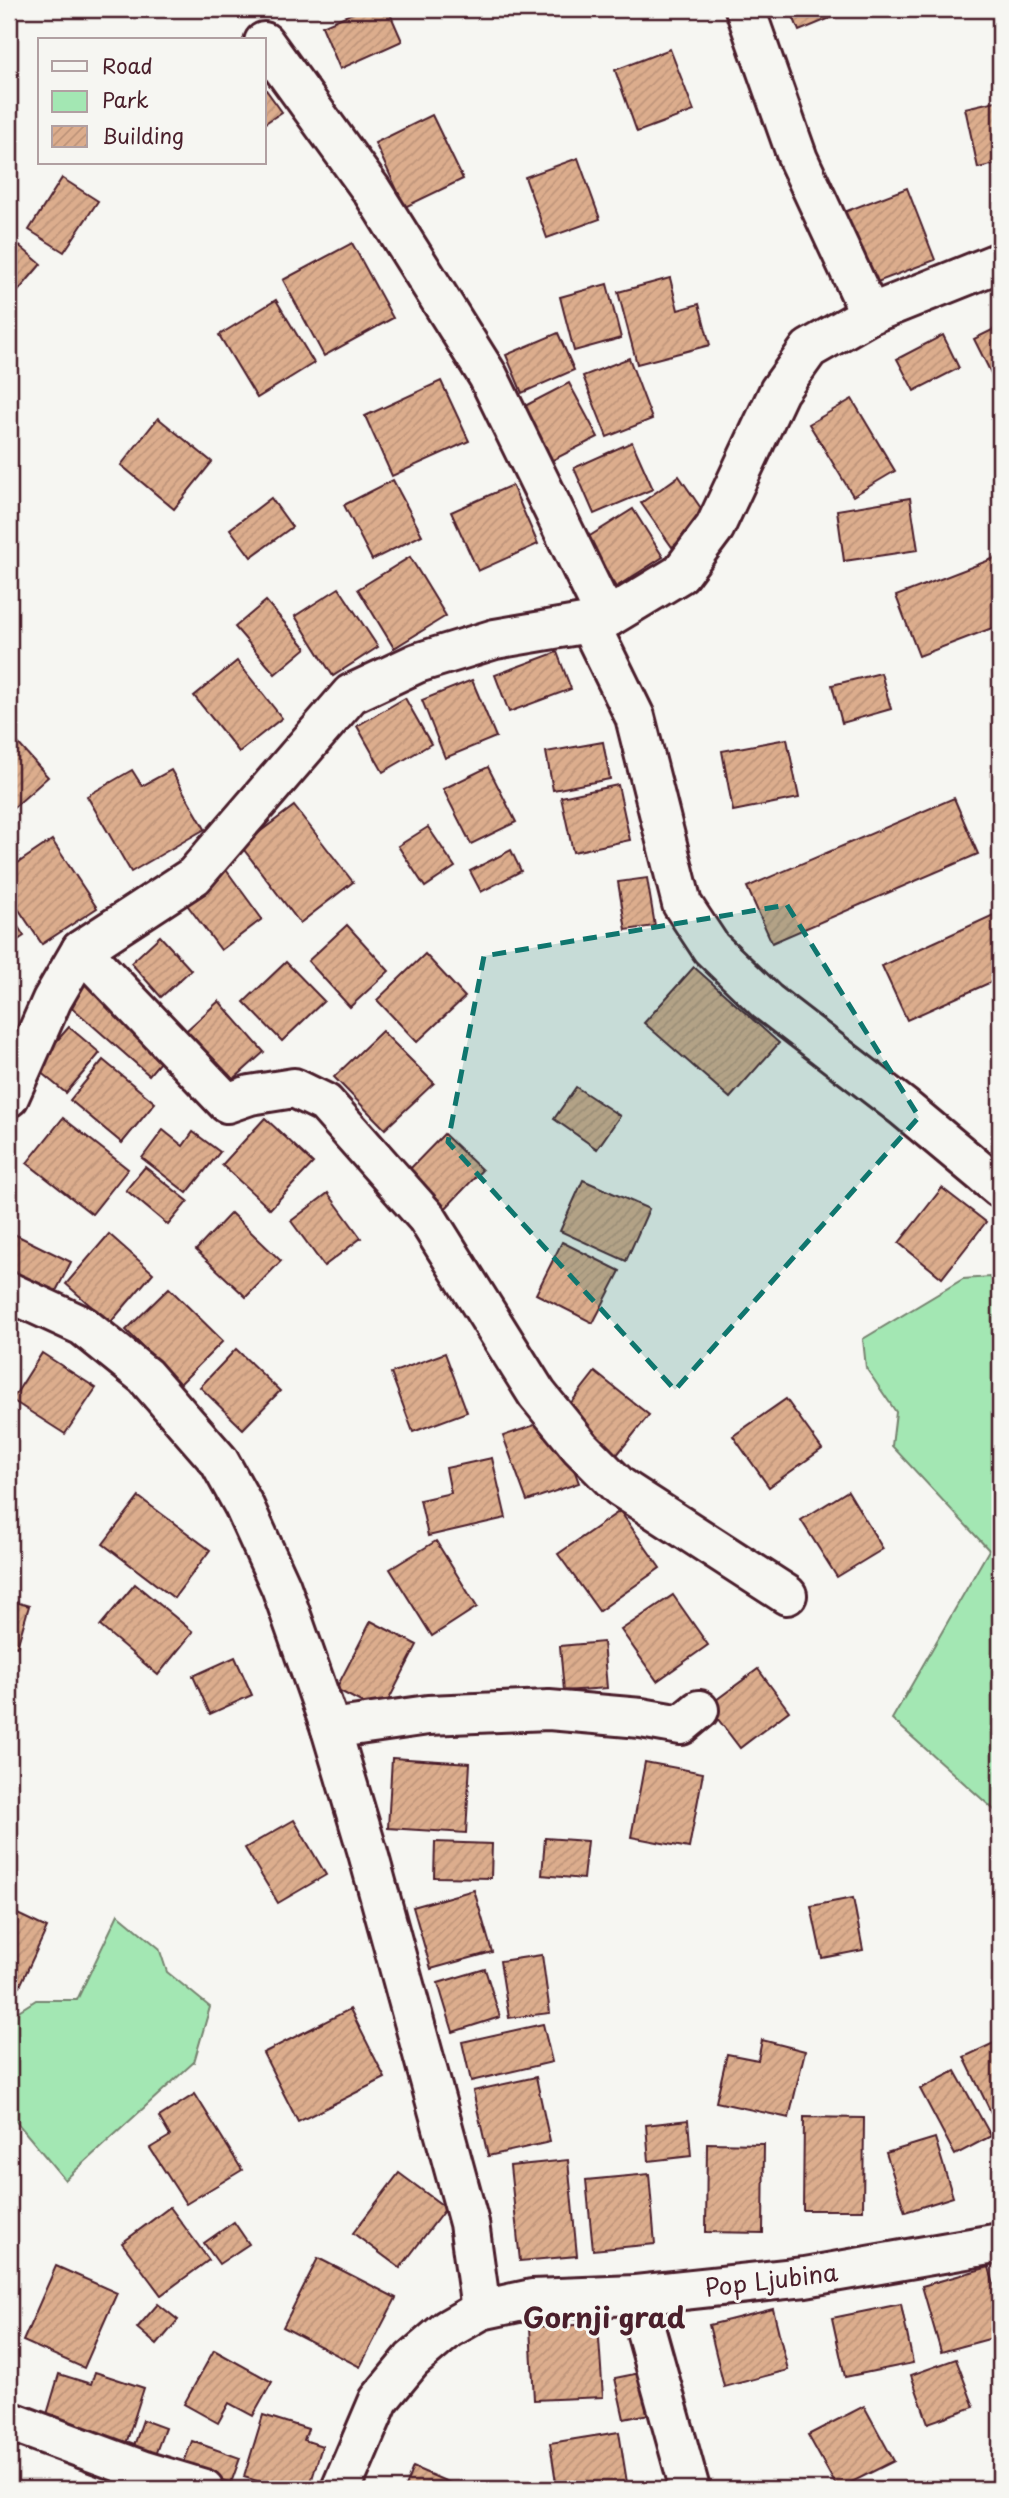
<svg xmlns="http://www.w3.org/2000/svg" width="1009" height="2498" font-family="'Playpen Sans',sans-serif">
  <defs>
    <pattern id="building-hatch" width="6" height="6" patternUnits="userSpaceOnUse" patternTransform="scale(1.75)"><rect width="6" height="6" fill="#dcad8d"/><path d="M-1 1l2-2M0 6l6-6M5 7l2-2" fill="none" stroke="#be947a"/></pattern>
  </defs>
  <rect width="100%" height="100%" fill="#f6f6f2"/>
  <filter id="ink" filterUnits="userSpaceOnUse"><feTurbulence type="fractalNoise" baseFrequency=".0143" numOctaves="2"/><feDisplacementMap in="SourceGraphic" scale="14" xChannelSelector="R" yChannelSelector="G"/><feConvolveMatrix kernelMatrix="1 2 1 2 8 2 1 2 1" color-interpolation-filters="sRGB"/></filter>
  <g filter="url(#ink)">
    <!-- green -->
    <g fill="#a3e7b3" stroke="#76836f" stroke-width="2">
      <polygon points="990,1277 1000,1286 1000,1815 892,1719 989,1550 892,1446 896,1412 866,1368 863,1339 963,1279"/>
      <polygon points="118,1914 159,1948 167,1972 210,2007 194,2062 65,2180 9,2113 9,2017 36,2000 77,2000"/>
    </g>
    <!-- building -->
    <g fill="url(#building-hatch)" stroke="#4a1f2b" stroke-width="2">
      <polygon points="362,9 388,9 402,41 340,69 322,26"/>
      <polygon points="790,9 852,9 799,31"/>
      <polygon points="670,49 694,111 637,132 615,70"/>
      <polygon points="264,87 282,112 264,124"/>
      <polygon points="1000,100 1000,163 978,168 965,108"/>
      <polygon points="432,115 463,179 405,207 375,143"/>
      <polygon points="578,158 600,219 547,238 525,177"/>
      <polygon points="62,178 98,201 64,252 29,230"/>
      <polygon points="907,188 935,260 872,284 844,212"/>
      <polygon points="9,237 41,264 9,302"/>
      <polygon points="352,243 393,318 324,356 283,280"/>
      <polygon points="670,278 678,310 699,304 710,345 637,364 618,292"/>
      <polygon points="607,284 621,338 574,351 560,297"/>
      <polygon points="276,300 314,363 257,398 219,335"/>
      <polygon points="1000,326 1000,391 974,339"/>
      <polygon points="558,333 574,370 522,393 506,355"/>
      <polygon points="943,335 959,368 914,391 897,359"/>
      <polygon points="629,358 652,419 607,437 583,376"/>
      <polygon points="441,381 469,441 392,476 365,416"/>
      <polygon points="569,383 598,437 549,462 521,408"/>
      <polygon points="852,399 895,471 853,496 809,424"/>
      <polygon points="158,418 212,462 174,509 121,465"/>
      <polygon points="632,442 653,489 594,514 574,468"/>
      <polygon points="679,476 709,520 672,547 641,503"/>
      <polygon points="393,480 422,535 372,560 344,505"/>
      <polygon points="512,485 538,544 478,571 451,512"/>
      <polygon points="271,498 292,527 251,557 230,529"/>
      <polygon points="910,498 918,550 844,561 837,510"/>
      <polygon points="633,509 663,557 616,587 585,539"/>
      <polygon points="1000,556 1000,625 919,656 896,596"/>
      <polygon points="410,557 446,616 394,648 358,589"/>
      <polygon points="339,588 378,647 333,676 295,616"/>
      <polygon points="266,601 306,648 275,674 235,627"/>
      <polygon points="557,652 571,689 509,712 495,675"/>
      <polygon points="237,661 282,718 239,752 194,696"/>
      <polygon points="881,673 891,709 842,723 832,685"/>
      <polygon points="472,680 496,737 445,758 422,700"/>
      <polygon points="405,698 431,744 383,772 357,726"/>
      <polygon points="787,739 799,798 733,811 722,751"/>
      <polygon points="16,741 48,777 9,812 9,747"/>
      <polygon points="603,742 610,779 553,790 546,752"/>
      <polygon points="488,767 516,822 471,844 443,789"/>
      <polygon points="132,770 142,786 171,770 205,829 131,872 87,796"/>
      <polygon points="618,785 630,840 573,852 561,797"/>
      <polygon points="954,798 978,854 772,943 747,887"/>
      <polygon points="294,806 353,882 300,923 241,846"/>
      <polygon points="428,827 455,867 425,887 398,846"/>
      <polygon points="52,840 97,908 42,944 9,895 9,869"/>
      <polygon points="511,850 521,871 481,892 470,871"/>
      <polygon points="224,867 262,919 221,950 182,898"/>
      <polygon points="647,878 655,926 626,930 618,882"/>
      <polygon points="1000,912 1000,978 907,1020 882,966"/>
      <polygon points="9,913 24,936 9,946"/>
      <polygon points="347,925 389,971 350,1007 308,961"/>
      <polygon points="160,936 191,970 161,997 131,963"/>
      <polygon points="425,954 465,997 417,1042 377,1000"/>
      <polygon points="286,962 324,1001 282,1041 244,1002"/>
      <polygon points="694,967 779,1043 730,1098 644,1023"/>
      <polygon points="89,979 171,1049 149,1075 68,1004"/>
      <polygon points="219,1001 264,1052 225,1087 179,1037"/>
      <polygon points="69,1027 100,1053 66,1093 34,1067"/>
      <polygon points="382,1031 434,1083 385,1129 334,1077"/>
      <polygon points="103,1060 155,1103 122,1143 70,1100"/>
      <polygon points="576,1087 620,1116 597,1149 554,1119"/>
      <polygon points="63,1118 128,1169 92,1214 27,1163"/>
      <polygon points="265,1118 313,1163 270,1209 222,1165"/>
      <polygon points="163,1130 183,1146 193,1132 220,1152 187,1193 142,1158"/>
      <polygon points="444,1134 482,1170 442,1212 404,1175"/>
      <polygon points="145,1167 188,1201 168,1225 126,1190"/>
      <polygon points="583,1180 649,1209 626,1261 560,1231"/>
      <polygon points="942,1188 986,1222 942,1278 899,1243"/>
      <polygon points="328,1193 361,1238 324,1266 291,1221"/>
      <polygon points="231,1213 281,1261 246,1297 196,1250"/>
      <polygon points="10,1232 71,1262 53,1297 9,1274"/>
      <polygon points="109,1234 153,1273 110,1323 66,1284"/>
      <polygon points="562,1242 620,1271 593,1323 536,1294"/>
      <polygon points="169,1288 223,1341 180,1384 126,1330"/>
      <polygon points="236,1349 280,1391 243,1429 200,1387"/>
      <polygon points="42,1353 96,1388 65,1434 12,1400"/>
      <polygon points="445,1353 467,1412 413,1432 391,1373"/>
      <polygon points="595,1372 649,1415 612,1461 559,1418"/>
      <polygon points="786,1399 822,1449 769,1487 733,1436"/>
      <polygon points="555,1418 579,1483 527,1501 503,1436"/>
      <polygon points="492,1458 506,1518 428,1536 420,1500 451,1493 446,1468"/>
      <polygon points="848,1491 883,1549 837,1577 801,1520"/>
      <polygon points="139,1497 210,1550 174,1598 103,1544"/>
      <polygon points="620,1511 660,1568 599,1611 558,1554"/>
      <polygon points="436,1541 477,1607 432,1636 390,1569"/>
      <polygon points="135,1584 193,1632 158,1675 100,1626"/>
      <polygon points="673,1595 708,1645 657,1681 621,1630"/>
      <polygon points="9,1600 29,1606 17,1647 9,1645"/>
      <polygon points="371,1621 417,1645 382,1713 336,1689"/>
      <polygon points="603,1642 607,1688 564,1691 560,1646"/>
      <polygon points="235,1657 252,1695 210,1714 193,1676"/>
      <polygon points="758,1669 789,1711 740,1748 708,1706"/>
      <polygon points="392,1758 470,1763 466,1833 388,1828"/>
      <polygon points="645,1762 703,1773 689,1848 631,1837"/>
      <polygon points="294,1820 326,1875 278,1903 245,1848"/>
      <polygon points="545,1838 587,1841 583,1879 542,1875"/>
      <polygon points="435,1842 492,1844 491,1878 434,1877"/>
      <polygon points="474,1890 492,1952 431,1969 413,1907"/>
      <polygon points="853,1898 863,1950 822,1958 811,1906"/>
      <polygon points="9,1910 47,1928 20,1986 9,1981"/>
      <polygon points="542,1955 550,2013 509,2018 500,1961"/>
      <polygon points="485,1969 500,2017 453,2032 438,1983"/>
      <polygon points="350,2009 385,2078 298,2122 263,2053"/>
      <polygon points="543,2024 552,2062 471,2081 462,2042"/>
      <polygon points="762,2040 805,2051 789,2118 716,2102 727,2054 758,2060"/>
      <polygon points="1000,2040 1000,2131 964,2057"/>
      <polygon points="955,2071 991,2136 955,2155 920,2089"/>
      <polygon points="536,2077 550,2142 488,2156 473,2091"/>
      <polygon points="195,2094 242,2170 186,2204 150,2148 170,2136 159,2117"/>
      <polygon points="804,2117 864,2118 863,2210 803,2210"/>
      <polygon points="688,2120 691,2156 649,2161 646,2125"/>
      <polygon points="935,2138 953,2197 905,2212 886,2153"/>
      <polygon points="707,2143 764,2144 763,2233 706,2232"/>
      <polygon points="568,2160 577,2256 520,2261 510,2166"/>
      <polygon points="399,2173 446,2208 400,2268 353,2233"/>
      <polygon points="649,2174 655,2244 593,2250 586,2180"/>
      <polygon points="170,2207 209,2260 161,2295 122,2243"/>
      <polygon points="234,2222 249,2244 219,2264 204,2243"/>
      <polygon points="318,2258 396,2298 360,2367 283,2327"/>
      <polygon points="56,2266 117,2293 84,2368 23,2341"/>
      <polygon points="989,2267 1000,2306 1000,2336 941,2352 922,2286"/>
      <polygon points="158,2304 178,2320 157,2345 137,2328"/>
      <polygon points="901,2304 913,2363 845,2377 832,2318"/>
      <polygon points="773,2309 788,2370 724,2387 709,2325"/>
      <polygon points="598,2324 603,2397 534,2400 530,2327"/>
      <polygon points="214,2350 272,2382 253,2416 229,2403 218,2423 184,2404"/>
      <polygon points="956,2359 974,2407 928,2423 911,2375"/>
      <polygon points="95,2372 144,2388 125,2447 45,2421 59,2374 91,2384"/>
      <polygon points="645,2372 654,2413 624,2419 615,2378"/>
      <polygon points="864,2406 894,2461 838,2489 808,2435"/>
      <polygon points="263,2415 308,2429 304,2440 322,2446 309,2489 283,2489 244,2477"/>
      <polygon points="143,2420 165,2428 155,2455 134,2446"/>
      <polygon points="619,2432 628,2489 557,2489 550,2443"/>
      <polygon points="192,2441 240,2458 231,2483 183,2465"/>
      <polygon points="413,2467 464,2489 404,2489"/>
    </g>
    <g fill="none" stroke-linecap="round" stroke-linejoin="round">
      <defs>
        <g id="minor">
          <polyline points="745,9 798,159 870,314"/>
          <polyline points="264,42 372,191 488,376 596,597 609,617"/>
          <polyline points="589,623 609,617 680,574 715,527 779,391 809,349 870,314 1000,262"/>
          <polyline points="81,950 227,1103 250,1095 294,1088 325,1103 427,1218 537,1394 580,1447 620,1487 787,1595"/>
          <polyline points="9,1097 52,1000 81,950 194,876 351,694 417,663 495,639 589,623 635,717 682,904 711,948 767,1002 903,1107 1000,1188"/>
          <polyline points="9,1292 83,1326 145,1376 219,1461 244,1506 281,1587 331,1729 368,1853 469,2223 481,2310"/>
          <polyline points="331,1729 428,1715 549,1710 641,1718 681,1725 699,1710"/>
          <polyline points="636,2295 690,2489"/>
          <polyline points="9,2421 144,2471 204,2489"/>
          <polyline points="341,2489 379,2400 412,2360 448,2329 481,2310 532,2299 636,2295 805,2277 1000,2243"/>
        </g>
      </defs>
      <!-- minor casing -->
      <use href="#minor" stroke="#4a1f2b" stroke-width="44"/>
      <!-- minor -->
      <use href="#minor" stroke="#f6f6f2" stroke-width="38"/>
    </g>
  </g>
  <!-- marked area -->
  <path fill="#0f766e" fill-opacity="0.2" stroke="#0f766e" stroke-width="5" stroke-dasharray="14 9" stroke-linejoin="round" d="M787,905L919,1117L675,1390L448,1142L484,956Z"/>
  <g text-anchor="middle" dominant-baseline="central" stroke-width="6" stroke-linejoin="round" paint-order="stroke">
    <!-- street labels -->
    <g font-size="24" fill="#4a1f2b" stroke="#f6f6f2">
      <text transform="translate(771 2279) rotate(-7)">Pop Ljubina</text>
    </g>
    <!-- quarter labels -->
    <g font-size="28" font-weight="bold" fill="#4a1f2b" stroke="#f6f6f2">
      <text x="604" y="2316">Gornji grad</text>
    </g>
  </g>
  <!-- margin -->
  <rect width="1009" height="2498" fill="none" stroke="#f6f6f2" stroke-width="35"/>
  <rect x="18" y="18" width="974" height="2463" fill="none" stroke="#4a1f2b" stroke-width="2.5" filter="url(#ink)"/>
  <!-- legend -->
  <rect x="38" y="38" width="228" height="126" fill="#f6f6f2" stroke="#b1a0a2" stroke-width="2"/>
  <rect x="52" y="61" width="35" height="10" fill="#f6f6f2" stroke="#b1a0a2" stroke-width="2"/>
  <text x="102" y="74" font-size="21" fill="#4a1f2b">Road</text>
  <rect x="52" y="91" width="35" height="21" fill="#a3e7b3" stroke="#b1a0a2" stroke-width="2"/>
  <text x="102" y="108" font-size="21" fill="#4a1f2b">Park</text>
  <rect x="52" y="126" width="35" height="21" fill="url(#building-hatch)" stroke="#b1a0a2" stroke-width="2"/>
  <text x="102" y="144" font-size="21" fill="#4a1f2b">Building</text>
</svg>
